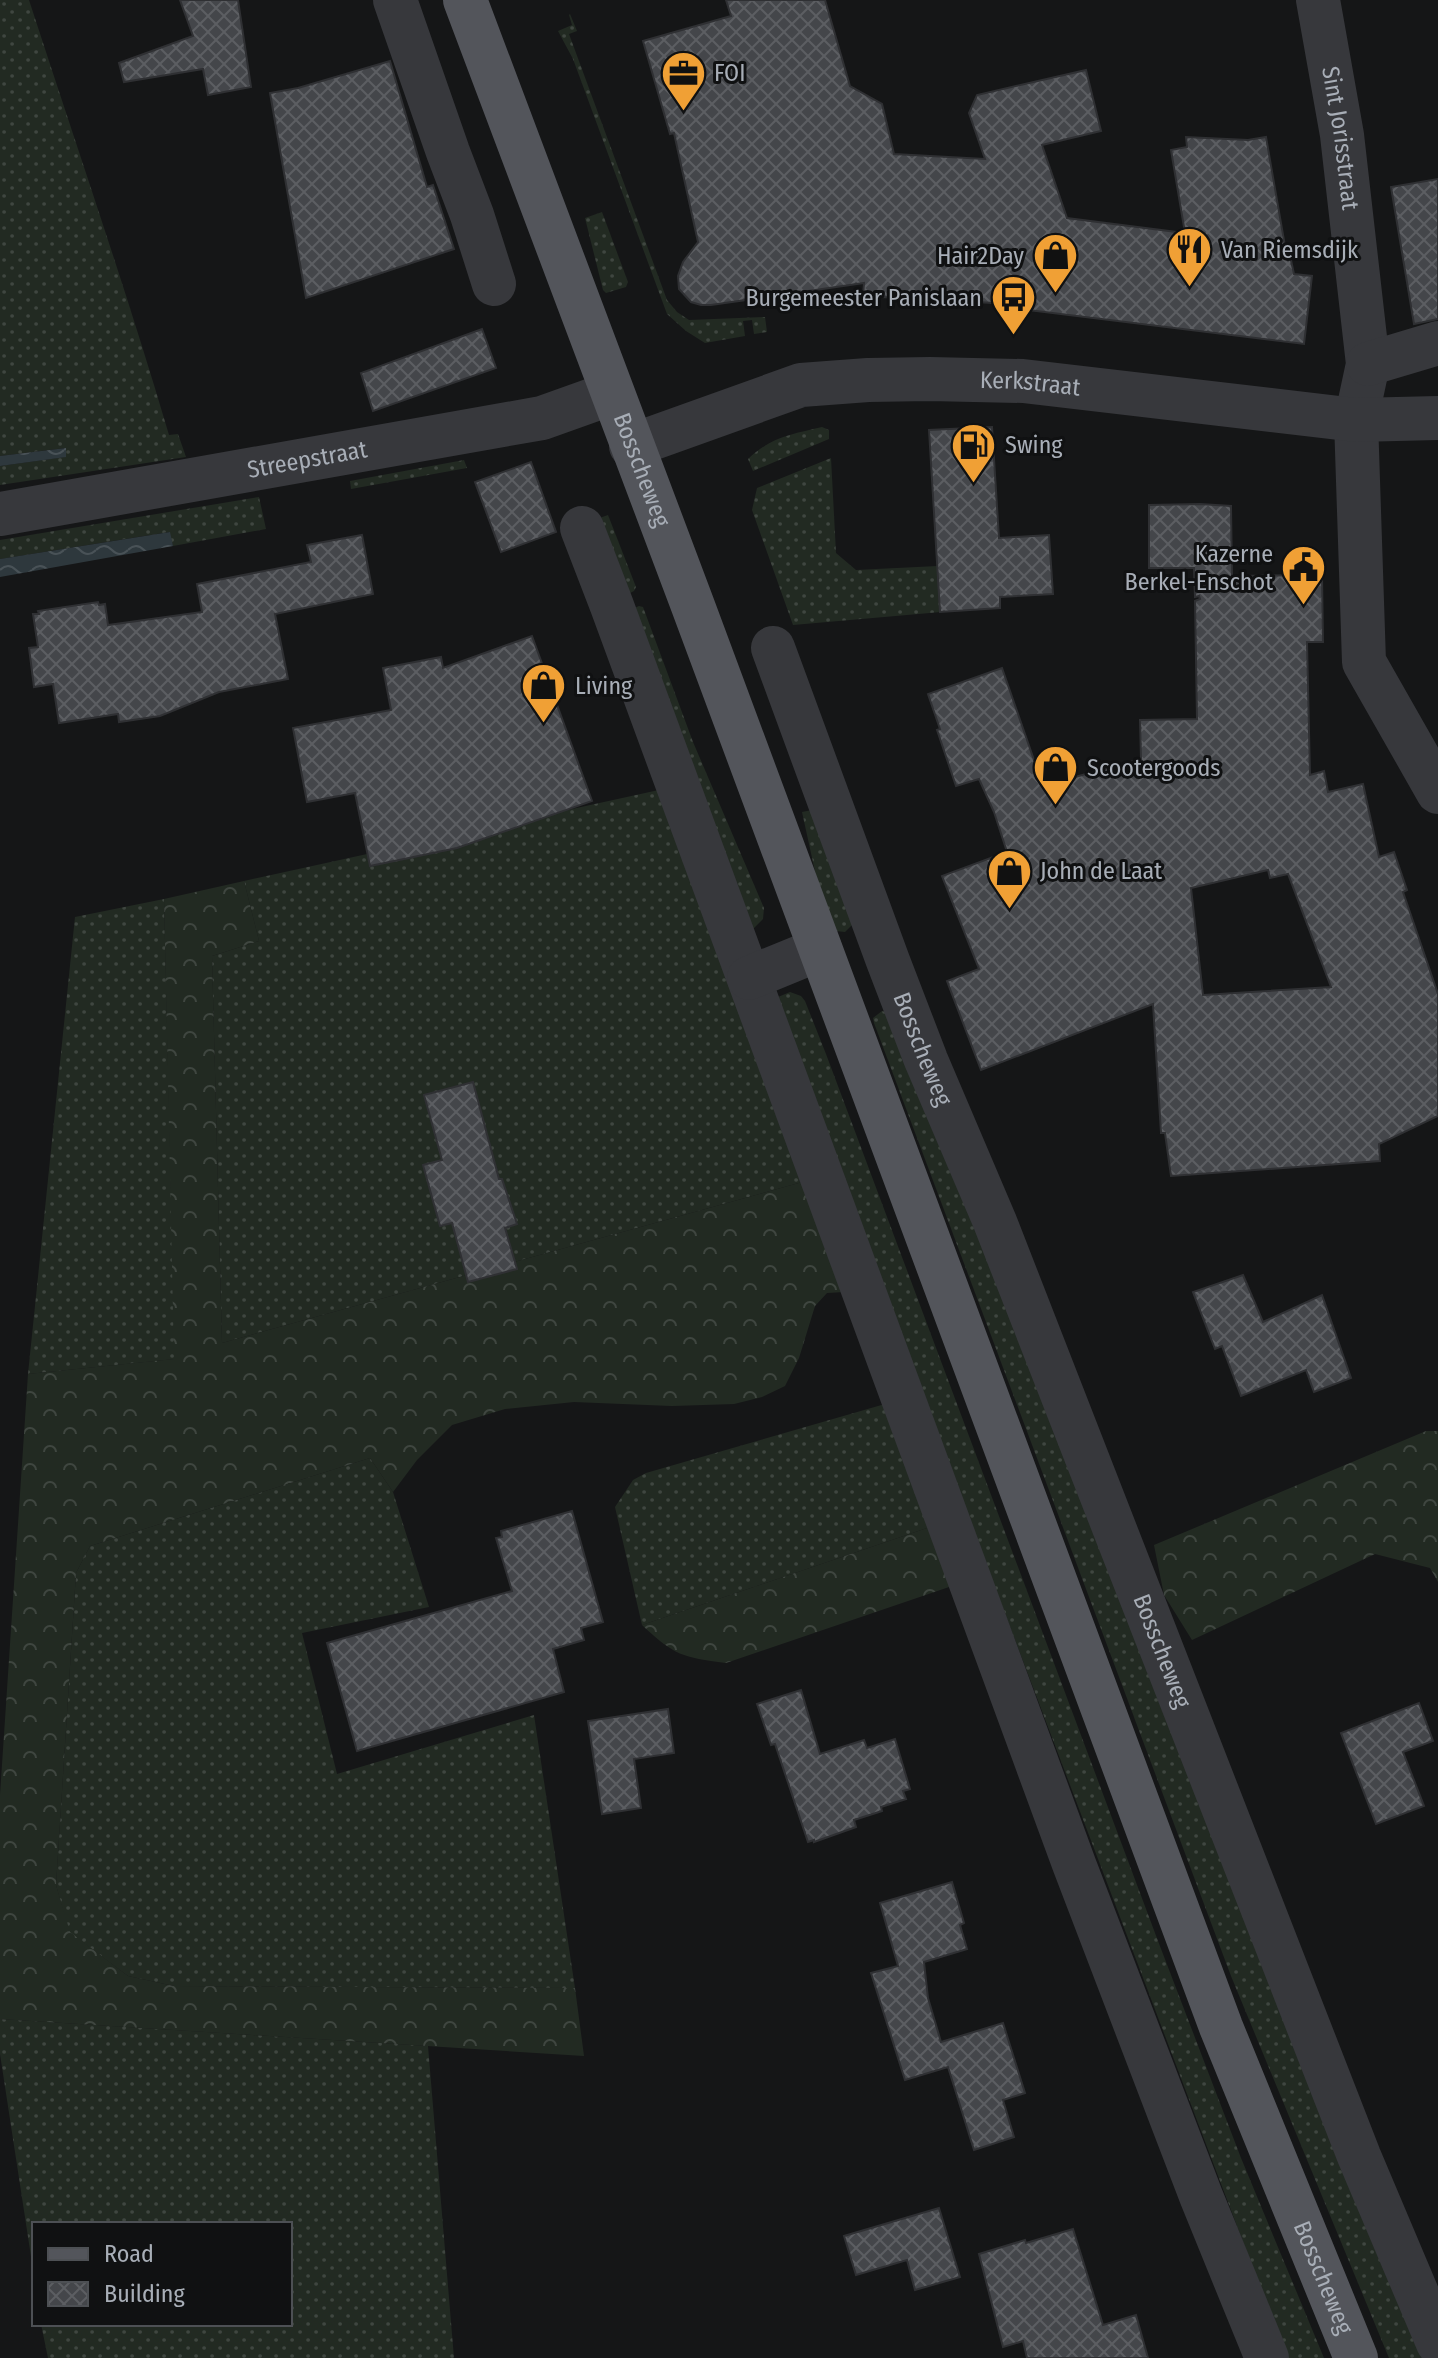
<svg xmlns="http://www.w3.org/2000/svg" width="1438" height="2358" font-family="'Fira Sans Condensed',sans-serif">
  <defs>
    <pattern id="grass-dots" width="8" height="8" patternUnits="userSpaceOnUse" patternTransform="scale(2)"><rect width="8" height="8" fill="#222a22"/><path d="M2 2h.1M6 6h.1" fill="none" stroke="#3f4640" stroke-width="1.8" stroke-linecap="round"/></pattern>
    <pattern id="forest-crowns" width="20" height="18" patternUnits="userSpaceOnUse" patternTransform="scale(2)"><rect width="20" height="18" fill="#222a22"/><path d="M2 6a3 3 0 1 1 6 0M12 15a3 3 0 1 1 6 0" fill="none" stroke="#3f4640"/></pattern>
    <pattern id="water-waves" width="16" height="10" patternUnits="userSpaceOnUse" patternTransform="scale(2)"><rect width="16" height="10" fill="#2e383d"/><path d="M0 5q4-4 8 0t8 0" fill="none" stroke="#495257"/></pattern>
    <pattern id="building-cross-hatch" width="8" height="8" patternUnits="userSpaceOnUse" patternTransform="scale(2)"><rect width="8" height="8" fill="#44464a"/><path d="M0 0l8 8M0 8l8-8" fill="none" stroke="#5c5e62"/></pattern>
  </defs>
  <rect width="100%" height="100%" fill="#151617"/>
  <!-- grass -->
  <g fill="url(#grass-dots)">
    <path d="M0,0H29C76,145 126,289 169,435L178,434L186,457L0,485V466L65,457V448L0,456Z"/>
    <polygon points="570,14 577,31 569,34 667,300 677,312 689,320 765,317 767,332 754,334 752,320 743,321 745,336 705,343 686,331 667,314 573,59 558,31 572,25 569,15"/>
    <polygon points="602,212 628,282 626,287 606,293 603,290 585,218"/>
    <path d="M822,427L829,430V439L753,471L748,459C771,437 792,434 822,427Z"/>
    <polygon points="831,458 836,553 856,570 938,566 941,612 793,625 752,510 757,488"/>
    <polygon points="464,460 467,468 351,489 350,481"/>
    <polygon points="259,497 266,529 173,546 169,532 0,559 0,540"/>
    <polygon points="608,515 636,587 634,591 628,594 591,521"/>
    <polygon points="639,606 643,607 693,742 764,908 763,919 754,928 750,929 632,609"/>
    <polygon points="668,788 806,1181 222,1343 212,956 259,941 244,881"/>
    <polygon points="812,810 853,924 845,932 836,931 816,876 802,812"/>
    <polygon points="164,899 175,1359 28,1374 75,917"/>
    <polygon points="790,992 801,996 805,1001 826,1054 1158,1941 1241,2158 1324,2358 1287,2358 775,1006 778,997"/>
    <polygon points="882,1011 890,1013 1424,2358 1389,2358 1231,1976 874,1023 873,1018"/>
    <polygon points="885,1404 930,1527 642,1625 615,1507 633,1480 646,1473"/>
    <polygon points="370,1458 393,1492 429,1607 302,1633 337,1774 534,1715 575,1988 174,1986 128,1976 69,1932 56,1885 76,1573 90,1546"/>
    <polygon points="0,2019 428,2046 454,2358 48,2358 41,2324 290,2324 290,2224 34,2224 34,2276 0,2054"/>
  </g>
  <!-- forest -->
  <g fill="url(#forest-crowns)">
    <polygon points="244,881 259,941 212,956 222,1343 806,1181 844,1292 827,1293 815,1306 799,1358 785,1386 762,1397 734,1404 672,1406 574,1402 505,1409 452,1425 417,1460 393,1492 370,1458 90,1546 76,1573 56,1885 70,1932 128,1976 174,1986 575,1988 584,2056 0,2019 0,1795 28,1374 174,1359 164,899"/>
    <polygon points="1426,1431 1438,1431 1438,1582 1430,1568 1375,1554 1192,1640 1164,1595 1154,1545"/>
    <path d="M930,1527L952,1586L726,1663C682,1657 675,1656 642,1625Z"/>
  </g>
  <!-- water -->
  <g fill="url(#water-waves)">
    <polygon points="66,448 66,457 0,466 0,456"/>
    <polygon points="170,532 173,546 0,577 0,559"/>
  </g>
  <!-- building -->
  <g fill="url(#building-cross-hatch)" stroke="#2f3033" stroke-width="2" fill-rule="evenodd">
    <polygon points="180,0 238,0 251,87 208,95 203,69 124,82 119,63 193,36"/>
    <polygon points="726,0 825,0 850,86 882,104 894,154 985,159 969,113 977,95 1086,70 1101,131 1042,145 1067,218 1185,233 1171,150 1187,147 1186,137 1248,140 1266,137 1286,252 1289,251 1294,274 1312,276 1304,344 1012,308 1012,304 863,296 864,283 711,305 701,305 691,302 679,289 678,276 683,262 698,242 674,133 670,134 643,41 731,16"/>
    <polygon points="390,61 427,187 433,185 454,249 306,298 270,93 298,88"/>
    <polygon points="1438,179 1438,319 1414,324 1391,187"/>
    <polygon points="482,329 496,368 373,411 361,373"/>
    <polygon points="992,427 999,538 1049,535 1053,594 1000,597 1000,608 940,612 929,430"/>
    <polygon points="531,462 556,532 501,552 475,482"/>
    <path d="M1200,504L1231,506L1232,576L1322,575L1323,642H1307L1310,775L1324,771L1328,792L1363,784L1379,857L1394,852L1407,890L1403,892L1438,994V1116L1379,1144L1380,1161L1171,1176L1165,1133H1161L1153,1004L981,1070L947,981L979,969L942,876L1007,852L994,812L979,779L956,786L937,730L940,729L928,694L1002,668L1034,760L1046,757L1053,783L1141,759L1140,720L1197,719L1195,601L1200,599L1199,596L1195,597L1194,568H1149V505ZM1268,870L1270,878L1288,874L1331,987L1203,995L1191,888Z"/>
    <polygon points="362,535 373,594 275,614 288,679 219,692 160,716 119,722 118,714 59,723 53,684 34,687 29,648 38,647 33,614 39,614 38,611 98,602 99,605 105,604 108,625 202,612 197,584 311,562 307,545"/>
    <polygon points="532,636 592,801 457,848 370,866 355,793 307,802 293,728 391,710 383,668 441,657 443,668"/>
    <polygon points="473,1082 499,1179 502,1179 517,1224 505,1228 517,1269 468,1282 452,1223 440,1226 423,1165 442,1160 424,1095"/>
    <polygon points="1243,1275 1263,1322 1322,1295 1351,1378 1314,1392 1306,1370 1241,1396 1222,1346 1215,1349 1193,1292"/>
    <polygon points="572,1511 603,1622 581,1628 584,1640 553,1649 564,1692 357,1751 327,1643 512,1591 496,1538 502,1537 501,1531"/>
    <polygon points="801,1690 820,1754 864,1740 867,1748 895,1739 910,1789 903,1791 906,1799 881,1807 882,1811 854,1820 856,1827 814,1842 814,1840 808,1842 775,1744 771,1745 757,1704"/>
    <polygon points="1419,1703 1433,1741 1403,1752 1424,1806 1376,1824 1341,1733"/>
    <polygon points="668,1709 674,1753 634,1759 641,1808 602,1814 588,1721"/>
    <polygon points="952,1882 964,1923 960,1925 967,1949 924,1962 928,1998 941,2042 1003,2023 1025,2093 1003,2100 1014,2137 974,2150 948,2067 905,2080 871,1973 898,1966 880,1903"/>
    <polygon points="939,2208 960,2277 915,2290 907,2260 856,2275 844,2236"/>
    <polygon points="1073,2229 1103,2325 1136,2315 1148,2358 1027,2358 1023,2341 1003,2347 979,2254 1025,2240 1026,2243"/>
  </g>
  <g fill="none" stroke-linecap="round" stroke-linejoin="round">
    <!-- minor -->
    <g stroke="#37383c" stroke-width="44">
      <polyline points="395,0 448,152 472,215 494,284"/>
      <path id="s1" d="M1318,0L1342,135L1368,364L1356,420L1364,662L1438,792"/>
      <polyline points="1368,364 1438,343"/>
      <path id="s2" d="M631,446L801,385L868,380L930,379L1023,381L1356,420L1438,418"/>
      <path id="s3" d="M0,514L542,418L612,393"/>
      <polyline points="582,528 612,606 1074,1864 1201,2196 1267,2358"/>
      <path id="s4" d="M773,648L888,961L926,1060L995,1222L1359,2156L1438,2343"/>
      <polyline points="749,978 820,949"/>
    </g>
    <!-- major -->
    <path stroke="#53555b" stroke-width="44" id="s5" d="M465,0L693,606L1221,2027L1356,2358"/>
  </g>
  <!-- icons -->
  <defs>
    <symbol id="office-pin" viewBox="-11 -11 22 30"><path d="M0 17L-7.5 6A9.5 9.5 0 1 1 7.5 6Z" fill="#f0a035" stroke="#101112"/><path d="M-6-3h4V-5.5h4V-3h4V5H-6ZM-1-4.5V-3h2v-1.5ZM-6 0V1H6V0Z" fill="#111"/></symbol>
    <symbol id="restaurant-pin" viewBox="-11 -11 22 30"><path d="M0 17L-7.5 6A9.5 9.5 0 1 1 7.5 6Z" fill="#f0a035" stroke="#101112"/><path d="M-5-6h1v4h1v-4h1v4h1v-4h1v5L-1.5 .5V6h-2V.5L-5-1ZM5-6V6H3V1.5H1.5Q1.5-4 5-6Z" fill="#111"/></symbol>
    <symbol id="shop-pin" viewBox="-11 -11 22 30"><path d="M0 17L-7.5 6A9.5 9.5 0 1 1 7.5 6Z" fill="#f0a035" stroke="#101112"/><path d="M-5-2.5h2.3a2.7 3.5 0 0 1 5.4 0H5L5.5 6h-11ZM-1.5-2.5h3a1.5 2.3 0 0 0-3 0Z" fill="#111"/></symbol>
    <symbol id="bus-pin" viewBox="-11 -11 22 30"><path d="M0 17L-7.5 6A9.5 9.5 0 1 1 7.5 6Z" fill="#f0a035" stroke="#101112"/><path d="M-5-6H5V4H4V6H2V4H-2V6H-4V4H-5ZM-3.5-4V0h7V-4ZM-3.5 1.2v1.5H-2V1.2ZM2 1.2v1.5H3.5V1.2Z" fill="#111"/></symbol>
    <symbol id="fuel-pin" viewBox="-11 -11 22 30"><path d="M0 17L-7.5 6A9.5 9.5 0 1 1 7.5 6Z" fill="#f0a035" stroke="#101112"/><path d="M-5.5-6h7V0h2V4h1.3V-2.5L3-4.5l.8-.8L6-3V5H2.5V1h-1V6h-7ZM-4.2-4.7v3.2H.2V-4.7Z" fill="#111"/></symbol>
    <symbol id="civic-pin" viewBox="-11 -11 22 30"><path d="M0 17L-7.5 6A9.5 9.5 0 1 1 7.5 6Z" fill="#f0a035" stroke="#101112"/><path d="M-.6-6.5H3V-4.5H.6V-3L4-1V1h2V6H-6V1h2V-1L-.6-3ZM-1.2 2.5V6h2.4V2.5Z" fill="#111"/></symbol>
  </defs>
  <g fill-rule="evenodd">
    <use href="#office-pin" x="658" y="48" width="51" height="69"/>
    <use href="#restaurant-pin" x="1164" y="224" width="51" height="69"/>
    <use href="#shop-pin" x="1030" y="230" width="51" height="69"/>
    <use href="#bus-pin" x="988" y="272" width="51" height="69"/>
    <use href="#fuel-pin" x="948" y="420" width="51" height="69"/>
    <use href="#civic-pin" x="1278" y="542" width="51" height="69"/>
    <use href="#shop-pin" x="518" y="660" width="51" height="69"/>
    <use href="#shop-pin" x="1030" y="742" width="51" height="69"/>
    <use href="#shop-pin" x="984" y="846" width="51" height="69"/>
  </g>
  <g text-anchor="middle" dominant-baseline="central" stroke-width="6" stroke-linejoin="round" paint-order="stroke">
    <!-- poi labels -->
    <g font-size="24" fill="#a8aeb7" stroke="#101112" text-anchor="start">
      <text x="714" y="73">FOI</text>
      <text x="1221" y="250">Van Riemsdijk</text>
      <text x="1024" y="256" text-anchor="end">Hair2Day</text>
      <text x="982" y="298" text-anchor="end">Burgemeester Panislaan</text>
      <text x="1005" y="445">Swing</text>
      <text x="1273" y="554" text-anchor="end">Kazerne<tspan x="1273" dy="28">Berkel-Enschot</tspan></text>
      <text x="575" y="686">Living</text>
      <text x="1087" y="768">Scootergoods</text>
      <text x="1040" y="871">John de Laat</text>
    </g>
    <!-- street labels -->
    <g font-size="24" fill="#a8aeb7" stroke="#101112">
      <text stroke="none"><textPath href="#s1" startOffset="140">Sint Jorisstraat</textPath></text>
      <text stroke="none"><textPath href="#s2" startOffset="410">Kerkstraat</textPath></text>
      <text stroke="none"><textPath href="#s3" startOffset="312">Streepstraat</textPath></text>
      <text stroke="none"><textPath href="#s5" startOffset="502">Bosscheweg</textPath></text>
      <text stroke="none"><textPath href="#s4" startOffset="428">Bosscheweg</textPath></text>
      <text stroke="none"><textPath href="#s4" startOffset="1076">Bosscheweg</textPath></text>
      <text stroke="none"><textPath href="#s5" startOffset="2434">Bosscheweg</textPath></text>
    </g>
  </g>
  <!-- legend -->
  <rect x="32" y="2222" width="260" height="104" fill="#101112" stroke="#4d5054" stroke-width="2"/>
  <rect x="48" y="2248" width="40" height="12" fill="#53555b" stroke="#4d5054" stroke-width="2"/>
  <text x="104" y="2262" font-size="24" fill="#a8aeb7">Road</text>
  <rect x="48" y="2282" width="40" height="24" fill="url(#building-cross-hatch)" stroke="#4d5054" stroke-width="2"/>
  <text x="104" y="2302" font-size="24" fill="#a8aeb7">Building</text>
</svg>
